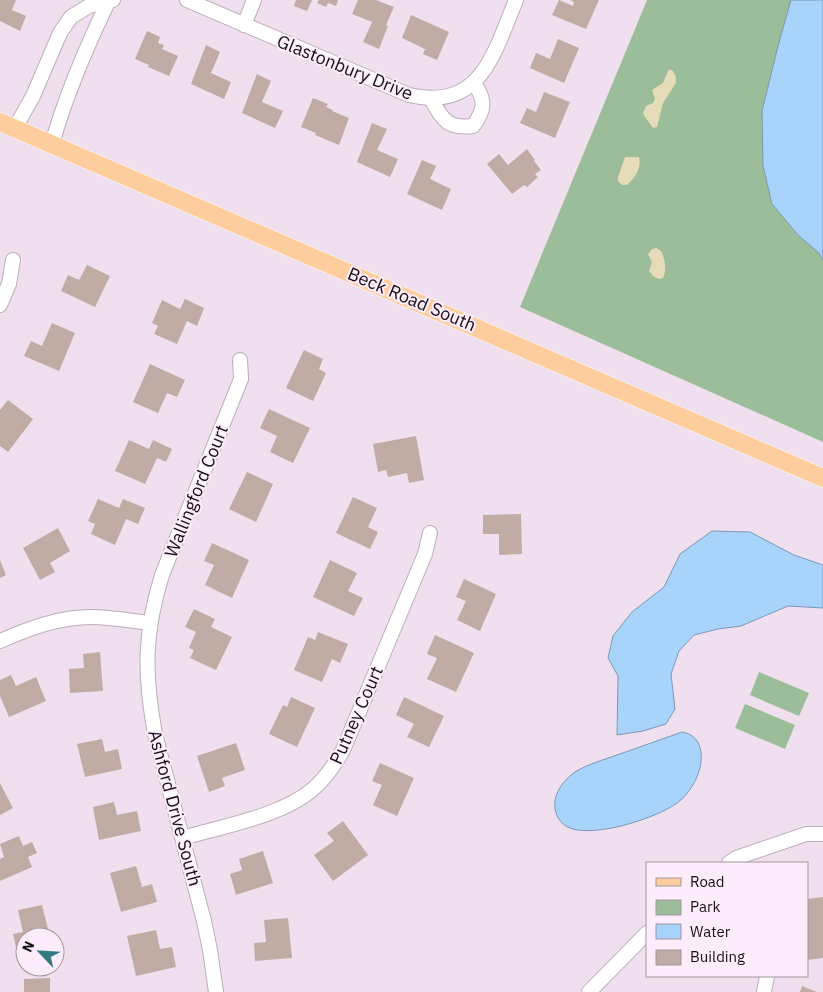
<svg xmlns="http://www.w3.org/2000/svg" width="823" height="992" font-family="'IBM Plex Sans',sans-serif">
  <rect width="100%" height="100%" fill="#f0e0ef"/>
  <!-- green -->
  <g fill="#9cbd9a">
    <polygon points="647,0 823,0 823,442 520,307"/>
    <polygon points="759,672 809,693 799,716 750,695"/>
    <polygon points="745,704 795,725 785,749 735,728"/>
  </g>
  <!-- sand -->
  <g fill="#e6dcb7">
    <path d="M669,69L673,71L676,77V83L663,103L657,127L653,128C650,122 645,119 643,113L646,106L653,103L655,99L652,90L663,83Z"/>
    <path d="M625,157H639C642,168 635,178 627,185H622L618,181V177Z"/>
    <path d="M656,248L661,251C665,259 667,270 663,278L659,279L654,277L649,271L652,262L648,254L652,249Z"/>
  </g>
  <!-- water -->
  <g fill="#a8d3fb" stroke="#7c98b6">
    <polygon points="791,0 823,0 823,260 819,253 798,235 772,204 763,166 762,111 778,46"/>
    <polygon points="712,531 750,532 794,555 823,565 823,608 788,606 741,626 718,629 694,635 679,651 671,674 675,709 666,724 643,731 617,735 618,676 608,658 613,636 632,612 664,587 680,554"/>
    <path d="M682,732C693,734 699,740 701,752C703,769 694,787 682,799C664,817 581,844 562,823C546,805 559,783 575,772C588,764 603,760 617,755C639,747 660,740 682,732Z"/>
  </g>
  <!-- building -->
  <g fill="#c0aca4">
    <polygon points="0,0 16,0 12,10 26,16 20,31 0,21"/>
    <polygon points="296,0 312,0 307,11 294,6"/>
    <polygon points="319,0 338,0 336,6 328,3 326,7 317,3"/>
    <polygon points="358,0 376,0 394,7 386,25 388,26 379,49 363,42 372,22 352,14"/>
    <polygon points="559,0 573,6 574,2 570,0 599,0 586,29 552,15"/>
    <polygon points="411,15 449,32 437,60 423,54 425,49 402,38"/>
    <polygon points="147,31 160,37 158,43 164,45 162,49 178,56 169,76 148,67 149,65 135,59"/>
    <polygon points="558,39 579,48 564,83 530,68 536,53 550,59"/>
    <polygon points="206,45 220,52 211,73 231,82 224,99 191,84"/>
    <polygon points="257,74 271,81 262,102 283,111 275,128 242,113"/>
    <polygon points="544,92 570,102 555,138 520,123 527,108 536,112"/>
    <polygon points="313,98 328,104 326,107 333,110 332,111 349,118 339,145 315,135 316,133 301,127"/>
    <polygon points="372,123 387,129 377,150 398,159 390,177 357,162"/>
    <polygon points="527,149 535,160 534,161 541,170 535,174 538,177 527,187 524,185 512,194 487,164 499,154 508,165"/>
    <polygon points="422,160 436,166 430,179 451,189 442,210 407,194"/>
    <polygon points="87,265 110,276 95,307 61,291 68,275 79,280"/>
    <polygon points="185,299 204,308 197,326 187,321 177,344 154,334 158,326 152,323 162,300 180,309"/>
    <polygon points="52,323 75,333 59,371 24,356 31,341 42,346"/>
    <polygon points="304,350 323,359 319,369 326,373 313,401 286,388"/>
    <polygon points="150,364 185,380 177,397 167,393 158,413 133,402"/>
    <polygon points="8,400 33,419 8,452 0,446 0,410"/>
    <polygon points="269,409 310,428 293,463 270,452 277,436 260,428"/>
    <polygon points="416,436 424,480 409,483 407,473 388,477 386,470 378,472 373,444"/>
    <polygon points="129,440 149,449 153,440 172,449 166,462 157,458 145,484 115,471"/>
    <polygon points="247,472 273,484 256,522 229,509"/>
    <polygon points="353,497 377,508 368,527 378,532 370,549 336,533"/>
    <polygon points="98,499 119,508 123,499 145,508 138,524 126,519 115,545 91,534 95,524 88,521"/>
    <polygon points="521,514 522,554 499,555 499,534 483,534 483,515"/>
    <polygon points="58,528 70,551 50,563 55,572 40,580 23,548"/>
    <polygon points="212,543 249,560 232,598 205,585 214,565 204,561"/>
    <polygon points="0,560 6,575 0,578"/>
    <polygon points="330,560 357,573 348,591 363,598 354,616 313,597"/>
    <polygon points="464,579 496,594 480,631 457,620 466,601 456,597"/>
    <polygon points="194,609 215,619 211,627 232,637 216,670 190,658 194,650 189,648 196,632 185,627"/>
    <polygon points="318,632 348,644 340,663 332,659 322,682 294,670 308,637 315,640"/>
    <polygon points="435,635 474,653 456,692 427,679 437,658 427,654"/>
    <polygon points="100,652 103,691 70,693 69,669 84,668 83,654"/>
    <polygon points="11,675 16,686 36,677 46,701 9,717 0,696 0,680"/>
    <polygon points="291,697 315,708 297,747 269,734 283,705 287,707"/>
    <polygon points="404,697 444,716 429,747 407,737 414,724 396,715"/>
    <polygon points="102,739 105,752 118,749 122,769 85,777 77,744"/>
    <polygon points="236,743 245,770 222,778 225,786 209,792 197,756"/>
    <polygon points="380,763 414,778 397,816 373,805 382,785 372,781"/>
    <polygon points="0,783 13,808 0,815"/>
    <polygon points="114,802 117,815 137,811 141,831 99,840 93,807"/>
    <polygon points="343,821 368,855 333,881 314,855 334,841 327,833"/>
    <polygon points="19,836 23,846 32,842 37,853 28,857 32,867 0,881 0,859 4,857 0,844"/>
    <polygon points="263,851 273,883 236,895 230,874 242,870 239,859"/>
    <polygon points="136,866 142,887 152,884 157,902 121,912 110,873"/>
    <polygon points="823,897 823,958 808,960 807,899"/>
    <polygon points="42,905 50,937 25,937 25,950 17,952 13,934 23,932 18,910"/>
    <polygon points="288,918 292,958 255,961 254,943 266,942 264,920"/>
    <polygon points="156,930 160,949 172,947 176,967 136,976 127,936"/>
    <polygon points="50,978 50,992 24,992 24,979"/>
    <polygon points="802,986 817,992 800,992"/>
  </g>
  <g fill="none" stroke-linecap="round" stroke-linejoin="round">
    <defs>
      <g id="minor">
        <path d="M187,0L409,95C481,112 494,53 516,0"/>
        <polyline points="244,25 254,0"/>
        <path d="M431,99C443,120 447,129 473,126C485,110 486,100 474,83"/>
        <polyline points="15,128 33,96 60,33 71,17 89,6 113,0"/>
        <path d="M52,144C66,94 86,48 108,2"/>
        <polyline points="0,305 9,284 13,260"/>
        <path d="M0,641C30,628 59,617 92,617C111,617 131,621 150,623"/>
        <path d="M183,838C223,826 282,816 313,789C326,778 335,764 343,750L425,554L430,533"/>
        <polyline points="729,863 736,858 806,834 823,834"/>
        <path d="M216,992L210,950L204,921L155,734C144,674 144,633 162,575L241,379L240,360"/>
        <polyline points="589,992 647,933"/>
        <polyline points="764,992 767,976"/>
      </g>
      <polyline id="major" points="0,122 823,478"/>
    </defs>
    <!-- minor casing -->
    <use href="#minor" stroke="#bcadbb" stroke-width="16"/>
    <!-- major casing -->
    <use href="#major" stroke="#fff" stroke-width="19"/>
    <!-- minor -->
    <use href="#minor" stroke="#fff" stroke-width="14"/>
    <!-- major -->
    <use href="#major" stroke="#fecd9e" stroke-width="18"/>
  </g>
  <g text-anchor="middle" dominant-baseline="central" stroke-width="4" stroke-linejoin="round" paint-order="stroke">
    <!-- street labels -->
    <g font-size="18" fill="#161015" stroke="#fdedfc">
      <text transform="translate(345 67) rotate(22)">Glastonbury Drive</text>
      <text transform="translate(412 299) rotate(23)">Beck Road South</text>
      <text transform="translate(196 491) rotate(-68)">Wallingford Court</text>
      <text transform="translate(356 715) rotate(-66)">Putney Court</text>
      <text transform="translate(175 808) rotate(75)">Ashford Drive South</text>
    </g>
  </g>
  <!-- legend -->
  <rect x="646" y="862" width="162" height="115" fill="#fdedfc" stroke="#a195a0"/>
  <rect x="656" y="878" width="25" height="8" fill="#fecd9e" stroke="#a195a0"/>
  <text x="690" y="887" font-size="15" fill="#161015">Road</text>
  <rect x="656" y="900" width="25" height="15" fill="#9cbd9a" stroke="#a195a0"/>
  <text x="690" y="912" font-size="15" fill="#161015">Park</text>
  <rect x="656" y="924" width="25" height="15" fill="#a8d3fb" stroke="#a195a0"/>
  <text x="690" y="937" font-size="15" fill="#161015">Water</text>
  <rect x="656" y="950" width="25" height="15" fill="#c0aca4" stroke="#a195a0"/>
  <text x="690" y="962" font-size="15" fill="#161015">Building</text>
  <!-- north arrow -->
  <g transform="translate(40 952) rotate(295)"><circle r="24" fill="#fdedfc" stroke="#a195a0"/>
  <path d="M0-4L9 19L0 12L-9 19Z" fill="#327b82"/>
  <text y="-8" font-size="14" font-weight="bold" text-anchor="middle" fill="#161015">N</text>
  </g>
</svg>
